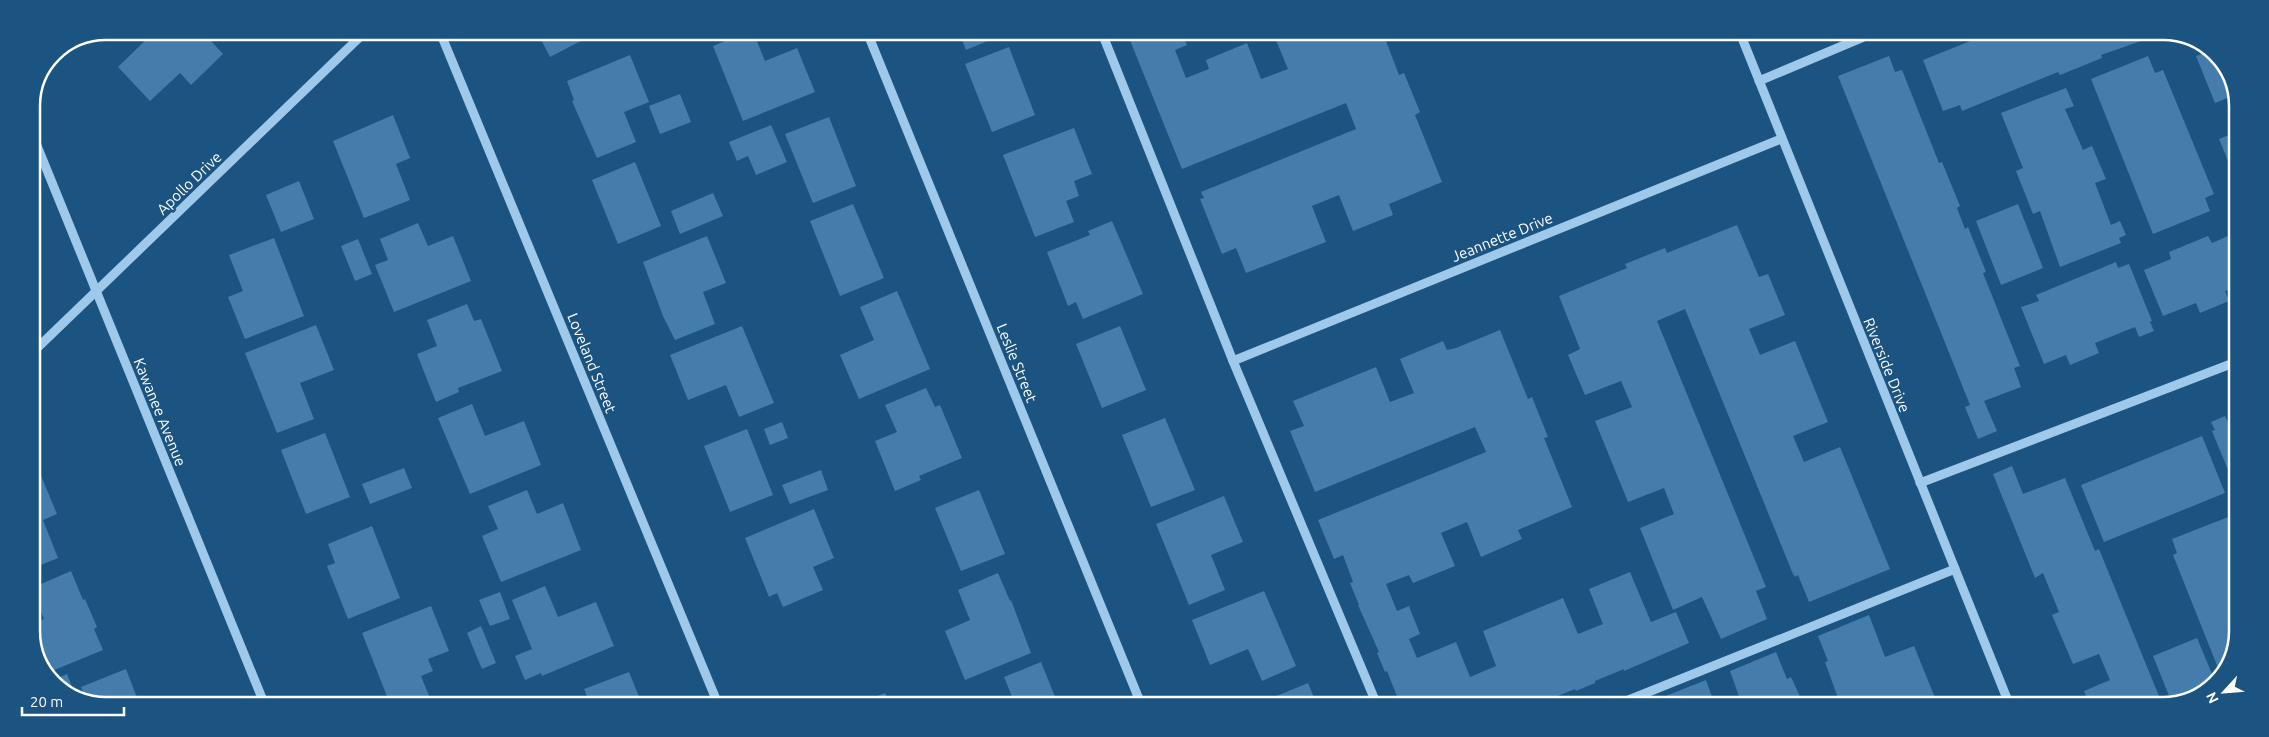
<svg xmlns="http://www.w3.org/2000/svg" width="2269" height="737" font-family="Ubuntu,sans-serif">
  <rect width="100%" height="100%" fill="#1b5381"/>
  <!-- building -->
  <g fill="#447dab">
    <polygon points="155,31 202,31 223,54 191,85 180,73 150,101 118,67"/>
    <polygon points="230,31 245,31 237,39"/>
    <polygon points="537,32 598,32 550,57"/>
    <polygon points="746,32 747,34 753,32 765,61 797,48 815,92 743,121 713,46"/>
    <polygon points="959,32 1001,32 1002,35 966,50"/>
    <polygon points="1127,33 1182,33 1187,45 1175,50 1186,78 1209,69 1206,60 1247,43 1261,79 1288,69 1273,33 1383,33 1399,75 1404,73 1420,112 1415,115 1442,182 1389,204 1393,215 1353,231 1339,195 1312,206 1326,242 1246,273 1236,248 1222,254 1200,199 1204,198 1201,192 1356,129 1346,103 1182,169"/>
    <polygon points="1988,34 2161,34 2101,55 2102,58 2060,75 2058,72 1962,111 1960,105 1943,111 1923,60"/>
    <polygon points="1009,47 1035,115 992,132 965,64"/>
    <polygon points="2210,51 2219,57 2235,95 2215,103 2196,56"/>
    <polygon points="630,55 649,102 624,112 636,142 597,158 572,101 574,100 567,81"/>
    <polygon points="1889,56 1895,72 1902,70 1939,163 1942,162 1960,206 1957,208 1965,229 1968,227 1986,272 1983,273 2020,366 2014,368 2021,387 1984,401 1997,431 1978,439 1965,407 1970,405 1838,76"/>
    <polygon points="2148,56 2155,73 2163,70 2214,194 2205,198 2210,211 2153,234 2091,79"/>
    <polygon points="2066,88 2074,106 2065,109 2083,150 2092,146 2106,179 2095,183 2111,225 2120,221 2126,235 2119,238 2121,243 2060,267 2040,211 2033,214 2016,171 2023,168 2001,113"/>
    <polygon points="680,94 691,122 660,134 649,106"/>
    <polygon points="393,115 410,158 396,164 410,200 364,218 333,141"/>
    <polygon points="829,117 856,186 813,203 785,134"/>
    <polygon points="771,125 787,162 756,175 748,156 737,161 729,142"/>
    <polygon points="1074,128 1092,174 1074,181 1079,196 1066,201 1074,222 1035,237 1003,155"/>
    <polygon points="2237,132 2237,183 2219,139"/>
    <polygon points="635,162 661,226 618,244 592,180"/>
    <polygon points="299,181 314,219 281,232 266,195"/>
    <polygon points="713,193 723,216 680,234 671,211"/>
    <polygon points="853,204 884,278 840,296 810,221"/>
    <polygon points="2018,204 2043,268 2001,285 1976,221"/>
    <polygon points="1112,221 1143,294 1083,319 1076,302 1068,306 1047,252 1090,235 1088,231"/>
    <polygon points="418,223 428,246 453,236 471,281 394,312 375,265 388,260 380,239"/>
    <polygon points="1737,225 1759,277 1768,274 1785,315 1749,329 1760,355 1795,341 1828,422 1793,436 1804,462 1840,447 1890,569 1809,602 1798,575 1795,577 1793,574 1685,309 1657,321 1766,587 1756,591 1767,619 1721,639 1702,597 1673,610 1640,528 1674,514 1664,488 1628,502 1595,421 1632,407 1621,381 1585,395 1568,355 1580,349 1559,296 1627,268 1625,264 1665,248 1667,253"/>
    <polygon points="2237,232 2237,287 2225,291 2229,301 2200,313 2196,303 2163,316 2144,270 2171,259 2169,252 2208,236 2212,243"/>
    <polygon points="707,236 726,283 703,292 715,324 675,340 663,316 643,262"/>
    <polygon points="274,238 304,316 245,339 228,297 243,291 229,255"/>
    <polygon points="358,239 372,274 355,281 341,246"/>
    <polygon points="2116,262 2118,268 2129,264 2152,321 2150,322 2154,331 2139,337 2135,327 2095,343 2099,353 2070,365 2066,355 2044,364 2021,307 2039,301 2036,295"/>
    <polygon points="897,291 930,369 859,399 840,355 874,340 860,307"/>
    <polygon points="467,304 474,321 481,319 502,371 458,388 459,392 436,402 417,354 437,346 427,320"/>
    <polygon points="316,325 334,370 300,383 314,419 277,433 245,353"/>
    <polygon points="742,326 774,403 739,417 726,385 688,400 670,355"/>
    <polygon points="1120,326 1146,390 1102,408 1076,344"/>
    <polygon points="1500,330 1528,399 1532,397 1548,437 1544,438 1572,507 1518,530 1522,539 1481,557 1467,522 1441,533 1455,566 1413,583 1409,575 1386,584 1397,611 1409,606 1420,634 1409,639 1417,658 1456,642 1470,677 1496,666 1483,631 1563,598 1578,634 1603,624 1589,589 1630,572 1651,622 1676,612 1689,643 1624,671 1624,669 1595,681 1595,683 1576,691 1575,689 1535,705 1420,705 1417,697 1400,704 1387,671 1385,672 1377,653 1379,652 1358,605 1359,605 1350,583 1353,582 1343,555 1334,559 1318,520 1486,452 1475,427 1315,492 1290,431 1304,426 1293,401 1376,367 1390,402 1414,393 1400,359 1443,341 1447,350 1456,348"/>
    <polygon points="926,388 935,407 940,405 962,458 919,476 921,480 895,491 875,441 897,432 885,405"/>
    <polygon points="472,404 485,436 524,421 541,465 470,494 438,418"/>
    <polygon points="2225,416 2229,424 2236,421 2236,481 2233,482 2212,431 2215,430 2211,422"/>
    <polygon points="1165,418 1195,490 1151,507 1122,435"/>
    <polygon points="782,422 788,438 770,445 764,429"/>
    <polygon points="747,429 773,495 730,512 704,446"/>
    <polygon points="325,433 350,497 306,514 281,450"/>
    <polygon points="2202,436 2225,493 2104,542 2081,485"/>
    <polygon points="2012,466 2023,494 2065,478 2095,551 2099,549 2163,706 2090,706 2084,691 2110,680 2099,654 2073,664 2052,615 2059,612 2043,573 2035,578 1993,474"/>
    <polygon points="404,468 412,488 370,504 362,484"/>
    <polygon points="821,470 828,490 790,504 782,485"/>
    <polygon points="39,471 57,514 43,520 58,558 31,569 31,474"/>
    <polygon points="527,490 537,514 563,503 581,550 501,582 482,536 498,529 488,506"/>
    <polygon points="979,490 1005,554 961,571 935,508"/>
    <polygon points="1224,496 1243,542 1211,555 1225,590 1189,605 1156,524"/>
    <polygon points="814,509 834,558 813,567 823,590 783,607 777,593 769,597 745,538"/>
    <polygon points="2236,514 2235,651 2220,673 2173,555 2177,553 2172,539"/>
    <polygon points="372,526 400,598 348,619 327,566 335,563 328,544"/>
    <polygon points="71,571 83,600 85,599 97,627 94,629 103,650 47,673 31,636 31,625 44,619 32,588"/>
    <polygon points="998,573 1010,601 1011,600 1031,653 965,680 945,631 970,620 958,590"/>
    <polygon points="545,586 558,617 596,602 614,646 542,676 541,673 525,680 515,656 532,649 512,600"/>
    <polygon points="1264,591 1296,666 1262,681 1248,649 1210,665 1192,620"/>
    <polygon points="500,592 510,619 490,626 479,600"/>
    <polygon points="431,606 449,651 428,659 433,671 421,676 430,698 416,704 390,704 362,633"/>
    <polygon points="1869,615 1885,657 1914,646 1938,705 1844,705 1841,700 1839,701 1825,662 1828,661 1818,636"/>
    <polygon points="481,626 496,663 482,669 467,633"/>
    <polygon points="2197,638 2215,681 2208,691 2172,703 2153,656"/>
    <polygon points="1776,652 1787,679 1791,677 1804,705 1742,705 1730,671"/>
    <polygon points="1041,662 1058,704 1015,704 1004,677"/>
    <polygon points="126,669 139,703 88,703 81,687"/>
    <polygon points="629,672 642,704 590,704 584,689"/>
    <polygon points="67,674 76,697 51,681"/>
    <polygon points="1706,680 1715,705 1640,705 1658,699"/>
    <polygon points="1308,683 1317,705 1255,705"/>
    <polygon points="885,693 890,704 857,704"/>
  </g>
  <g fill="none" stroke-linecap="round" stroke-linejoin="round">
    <!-- minor -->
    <g stroke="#9fc9ea" stroke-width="9">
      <polyline points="440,32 718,704"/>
      <polyline points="867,32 1141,704"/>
      <polyline points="1102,33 1233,361 1377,705"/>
      <polyline points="1740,33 2010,706"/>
      <polyline points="1759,81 1873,33"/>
      <polyline points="31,131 264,703"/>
      <polyline points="31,354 365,32"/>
      <polyline points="1233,361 1781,139"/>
      <polyline points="1920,483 2236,362"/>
      <polyline points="1616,705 1955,569"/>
    </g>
  </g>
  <g text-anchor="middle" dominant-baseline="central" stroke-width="5" stroke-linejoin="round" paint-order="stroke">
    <!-- street labels -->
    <g font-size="15" fill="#fff" stroke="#1b5381">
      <text transform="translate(189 183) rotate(-44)">Apollo Drive</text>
      <text transform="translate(1502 237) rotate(-22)">Jeannette Drive</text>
      <text transform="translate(592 363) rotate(68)">Loveland Street</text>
      <text transform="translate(1017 363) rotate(68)">Leslie Street</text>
      <text transform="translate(1887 365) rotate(68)">Riverside Drive</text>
      <text transform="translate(160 412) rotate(68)">Kawanee Avenue</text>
    </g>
  </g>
  <!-- crop -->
  <path d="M0 0H2269V737H0ZM106 40H2163A66 66 0 0 1 2229 106V631A66 66 0 0 1 2163 697H106A66 66 0 0 1 40 631V106A66 66 0 0 1 106 40Z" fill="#1b5381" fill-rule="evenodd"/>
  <path fill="none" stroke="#fff" stroke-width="2.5" d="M106 40H2163A66 66 0 0 1 2229 106V631A66 66 0 0 1 2163 697H106A66 66 0 0 1 40 631V106A66 66 0 0 1 106 40Z"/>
  <!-- north arrow -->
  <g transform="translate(2224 692) rotate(244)" stroke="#1b5381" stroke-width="4" paint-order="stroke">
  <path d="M0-4L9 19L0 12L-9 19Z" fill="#ffffff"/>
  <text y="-8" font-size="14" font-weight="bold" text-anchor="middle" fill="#ffffff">N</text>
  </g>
  <!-- scale -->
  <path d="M22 707v8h102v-8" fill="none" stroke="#ffffff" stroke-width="2.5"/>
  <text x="30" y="707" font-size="15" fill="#ffffff" stroke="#1b5381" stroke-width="4" paint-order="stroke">20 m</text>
</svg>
